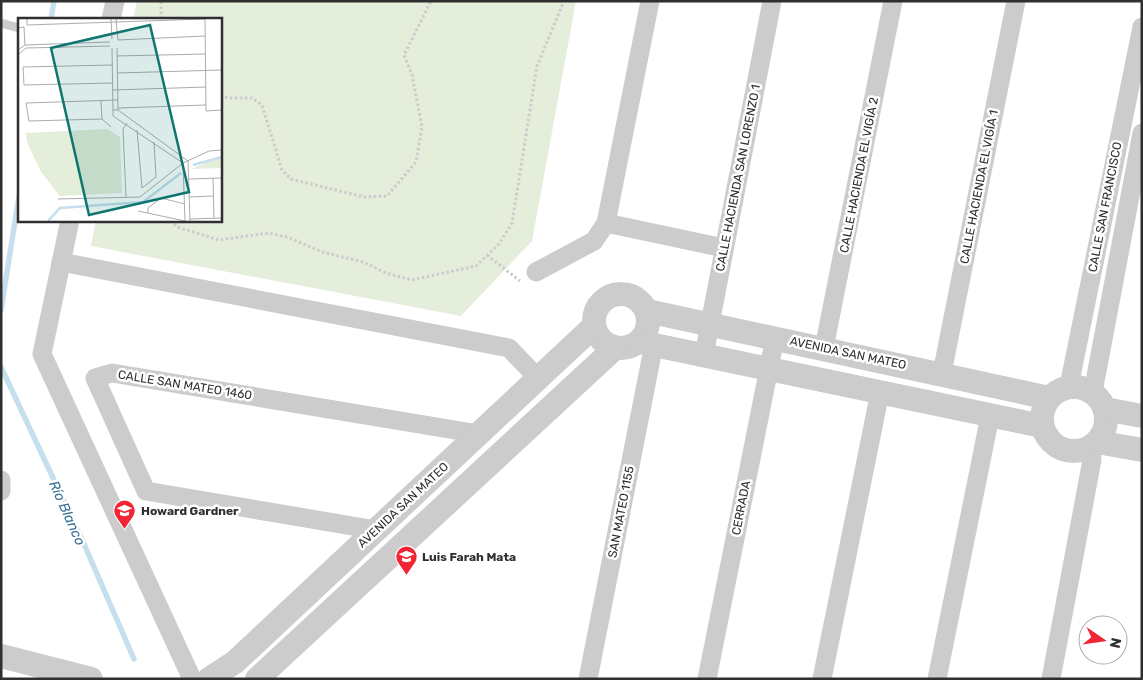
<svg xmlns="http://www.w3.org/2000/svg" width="1143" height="680" font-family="Rubik,sans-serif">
  <rect width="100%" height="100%" fill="#fff"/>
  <!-- green -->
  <polygon fill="#e5eddb" points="137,1 576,1 532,241 461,316 91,246 96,220 220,220 220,19 133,19"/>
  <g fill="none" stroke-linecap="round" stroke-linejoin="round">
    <!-- stream -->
    <g stroke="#c6dfee" stroke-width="5.5">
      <polyline points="51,19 54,1"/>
      <polyline points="1,310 19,196"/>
      <polyline points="1,367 84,544 134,659"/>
    </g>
    <!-- path -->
    <g stroke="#ccc" stroke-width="3" stroke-dasharray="2.5 2.5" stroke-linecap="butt">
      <polyline points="161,19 161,1"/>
      <polyline points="220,96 229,98 252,98 262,105 282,170 291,179 364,197 387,196 416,162 422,127 412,75 404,55 431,1"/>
      <polyline points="171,220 177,227 219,240 269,233 290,238 322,252 363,262 386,273 412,280 476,266 499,244 512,223 537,66 564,1"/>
      <polyline points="487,255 520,281"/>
    </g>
    <!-- service -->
    <polyline stroke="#ccc" stroke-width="9" points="1,23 19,28"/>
    <!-- minor -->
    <g stroke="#ccc" stroke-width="19">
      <polyline points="111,19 115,1"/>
      <polyline points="70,220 42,354 192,679"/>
      <polyline points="606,223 724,248"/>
      <polyline points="61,262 509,348 538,378"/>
      <polyline points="536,272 594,241 606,223 650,1"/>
      <polyline points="824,348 893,1"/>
      <polyline points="704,355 772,1"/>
      <polyline points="942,373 1016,1"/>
      <polyline points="1069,386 1142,27"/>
      <polyline points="1093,392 1142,133"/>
      <polyline points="1,480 1,491"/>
      <polyline points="376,530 146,491 95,378 112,373 479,434"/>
      <polyline points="588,679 654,344"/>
      <polyline points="707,679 775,338"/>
      <polyline points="822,679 880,392"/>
      <polyline points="937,679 990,416"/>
      <polyline points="1051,679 1092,460 1091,447"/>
    </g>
    <!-- tertiary -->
    <g stroke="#ccc" stroke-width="24">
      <circle cx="621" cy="321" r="27"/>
      <polyline points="647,311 1049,398"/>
      <polyline points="640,342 1042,426"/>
      <circle cx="1074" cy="419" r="32"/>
      <polyline points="1105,409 1142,416"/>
      <polyline points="1097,442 1142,450"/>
      <polyline points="1,656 91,679"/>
      <polyline points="209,679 235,662 594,326"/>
      <polyline points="257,679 615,348"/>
    </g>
  </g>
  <!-- icons -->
  <defs>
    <symbol id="school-pin" viewBox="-11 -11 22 30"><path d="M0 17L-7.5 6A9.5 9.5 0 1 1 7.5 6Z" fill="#f22534" stroke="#fff"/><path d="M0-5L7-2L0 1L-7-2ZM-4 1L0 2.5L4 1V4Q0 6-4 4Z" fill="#fff"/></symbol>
  </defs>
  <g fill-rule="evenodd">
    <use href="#school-pin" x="112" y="498" width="25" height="34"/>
    <use href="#school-pin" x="394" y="544" width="25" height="34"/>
  </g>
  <g text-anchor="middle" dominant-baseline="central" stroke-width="5" stroke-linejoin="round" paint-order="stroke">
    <!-- street labels -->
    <g font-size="12" fill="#2f2f2f" stroke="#fff">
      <text transform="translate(859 175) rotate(-79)">CALLE HACIENDA EL VIGÍA 2</text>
      <text transform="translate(738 178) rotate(-79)">CALLE HACIENDA SAN LORENZO 1</text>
      <text transform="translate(979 187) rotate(-79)">CALLE HACIENDA EL VIGÍA 1</text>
      <text transform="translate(1105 207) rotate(-79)">CALLE SAN FRANCISCO</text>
      <text transform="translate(848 353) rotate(12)">AVENIDA SAN MATEO</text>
      <text transform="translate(185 385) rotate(9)">CALLE SAN MATEO 1460</text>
      <text transform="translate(403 505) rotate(-43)">AVENIDA SAN MATEO</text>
      <text transform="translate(741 508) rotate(-79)">CERRADA</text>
      <text transform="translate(621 512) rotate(-79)">SAN MATEO 1155</text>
    </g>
    <!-- poi labels -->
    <g font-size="12" font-weight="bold" fill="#2f2f2f" stroke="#fff" text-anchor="start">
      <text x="141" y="511">Howard Gardner</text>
      <text x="422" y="557">Luis Farah Mata</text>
    </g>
    <!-- water labels -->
    <g font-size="14" font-style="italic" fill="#377297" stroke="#fff">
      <text transform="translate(67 513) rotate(66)">Río Blanco</text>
    </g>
  </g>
  <!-- overview -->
  <g transform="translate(18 18)">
    <rect width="204" height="204" fill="#fff"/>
    <path d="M89,111L102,119L104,175L42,178L23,154L9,124L8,115ZM198,140L204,141V150L174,151Z" fill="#e5eddb"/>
    <path fill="none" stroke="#c6dfee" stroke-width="2.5" d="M175,147L204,139M30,203L42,190L125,184L163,155"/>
    <path fill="none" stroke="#acacac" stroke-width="1" d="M9,1V7L187,1M93,1L94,21M98,1L100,22M187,1L188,93L204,92M0,10L6,9L7,28M100,22L187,18M94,30L95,92M99,30L100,92M0,32L7,27L92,24M0,37L8,30L92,28M99,38L187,36M94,47L5,49L6,67L95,65M99,55L204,52M95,72L188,69M83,83L84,101M100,90L188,87M93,109L84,101L11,103L8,85L100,82M119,112L124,170L138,159L136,124M195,160L196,200M171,161L204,160M108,179L105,111L109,105M172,179L195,178M40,181L122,179L165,145L191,133L204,132M120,193L167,203M130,195V190L143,180L167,186M172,201L204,200M167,203L165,145L95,98V92H100L170,143L172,203"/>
    <path fill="#0f766e" fill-opacity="0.15" stroke="#0f766e" stroke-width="2.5" d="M132,7L171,174L71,197L33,30Z"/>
    <rect width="204" height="204" fill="none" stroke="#2f2f2f" stroke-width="2.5"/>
  </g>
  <!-- border -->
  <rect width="1143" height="680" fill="none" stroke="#2f2f2f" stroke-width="5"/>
  <!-- north arrow -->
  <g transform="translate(1103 640) rotate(103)"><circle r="24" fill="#ffffff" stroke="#acacac"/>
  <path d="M0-4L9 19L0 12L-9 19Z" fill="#f22534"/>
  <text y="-8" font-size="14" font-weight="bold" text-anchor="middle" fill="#2f2f2f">N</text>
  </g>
</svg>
